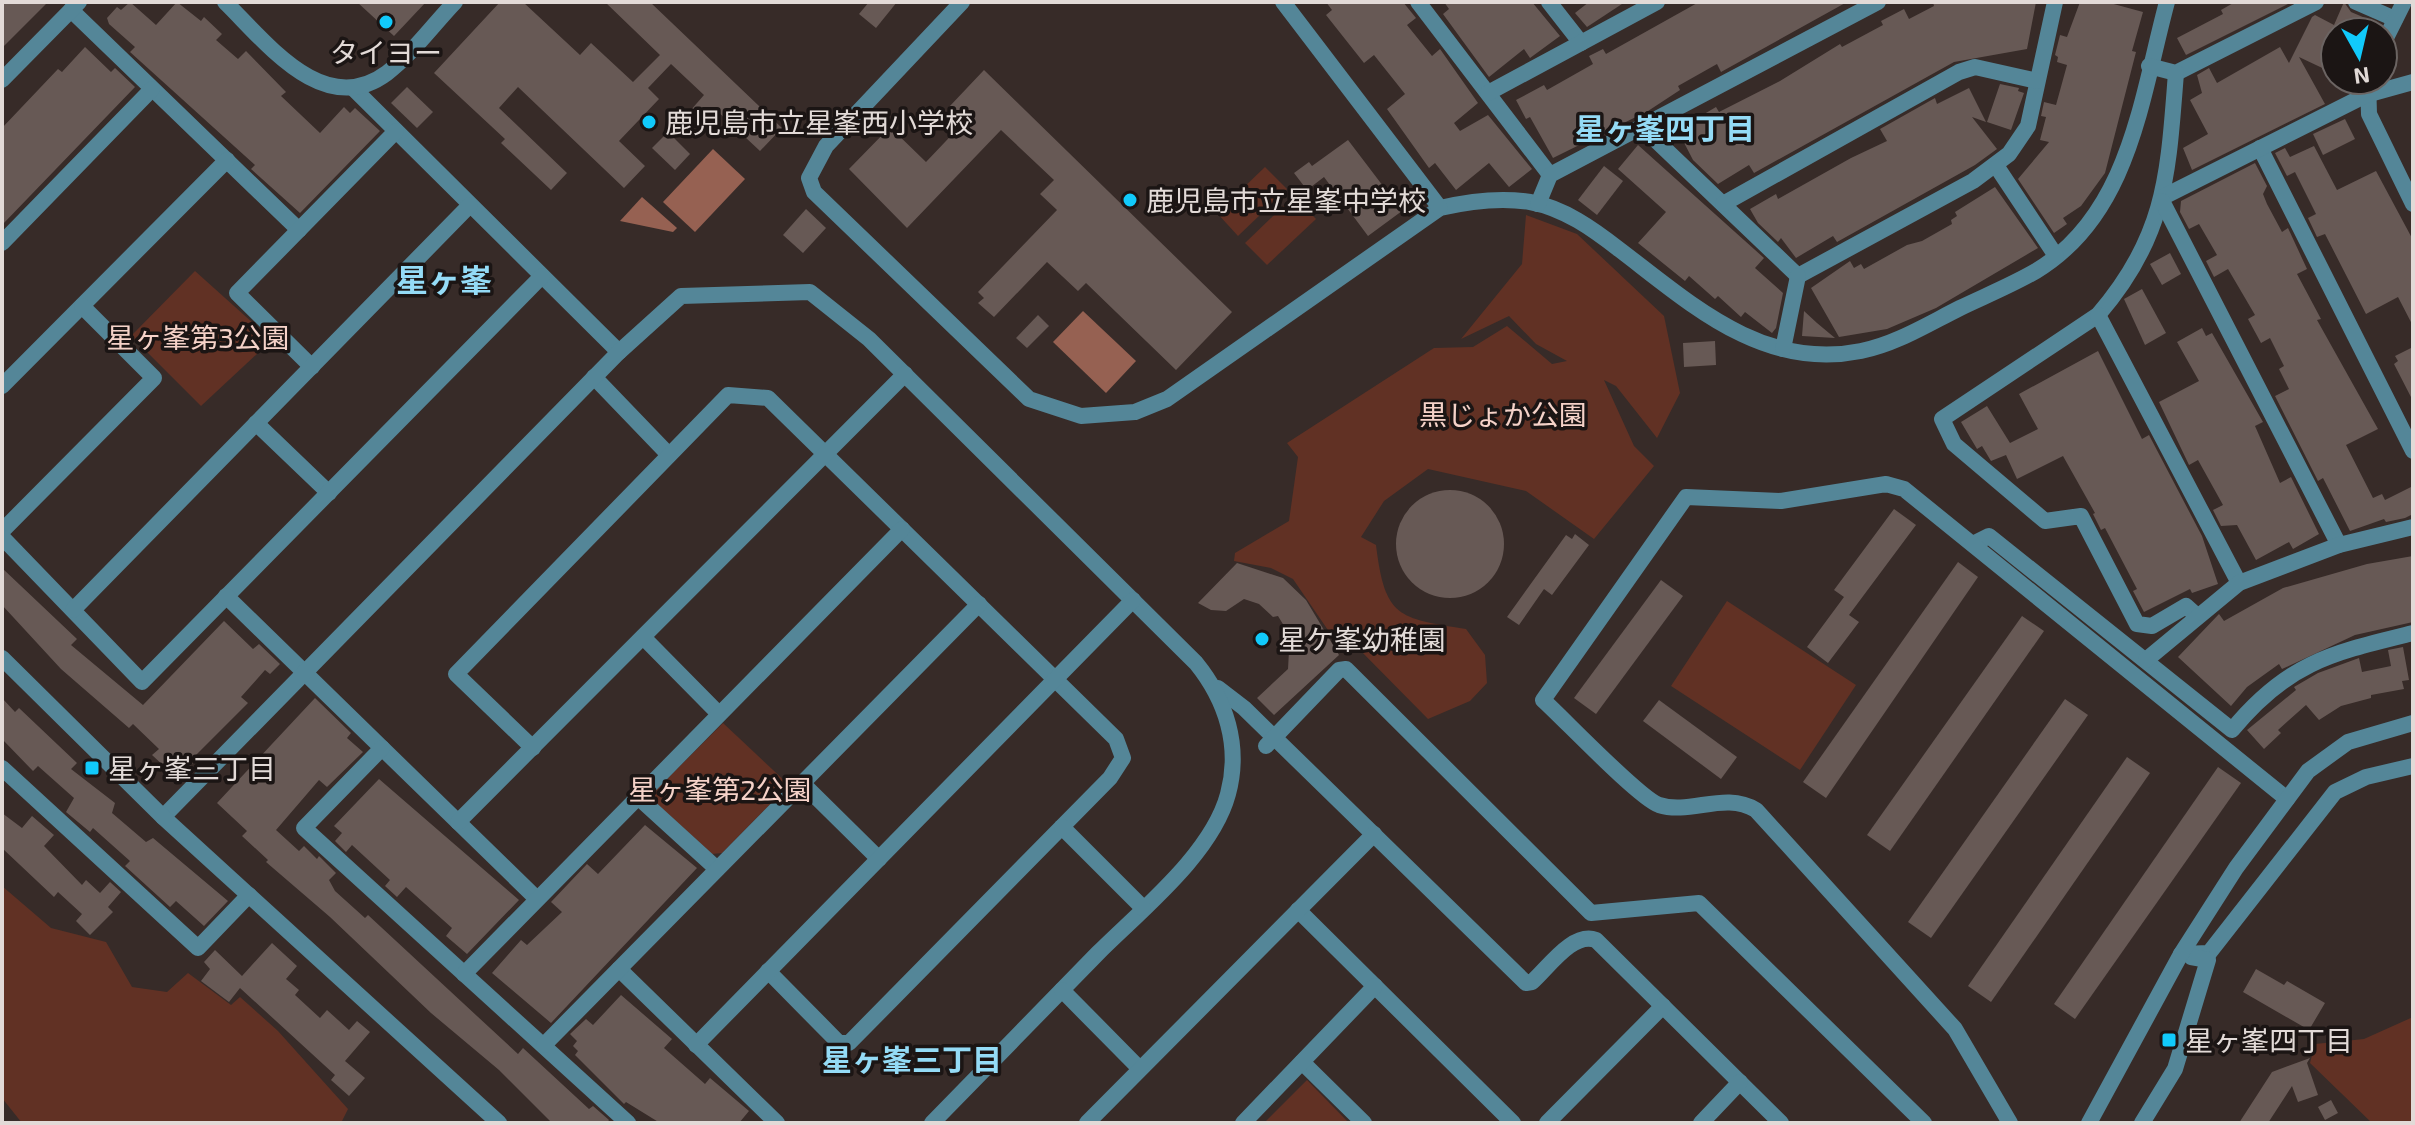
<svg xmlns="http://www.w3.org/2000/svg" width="2415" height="1125" font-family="'Exo 2','Noto Sans JP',sans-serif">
  <rect width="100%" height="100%" fill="#372b28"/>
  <!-- green -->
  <g fill="#613124">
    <polygon points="1265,167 1287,189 1238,236 1217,213"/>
    <polygon points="1294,196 1316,219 1267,265 1245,243"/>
    <path d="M1526,215L1577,234L1664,316L1680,393L1657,438L1616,386L1604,380L1634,446L1654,466L1594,539L1526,491L1428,469L1384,501L1361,537L1376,545C1385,618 1398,618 1466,629L1485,655L1487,683L1470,701L1428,719L1355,645L1345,655L1293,579L1271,568L1234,561L1235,553L1289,521L1298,457L1287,443L1434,348L1473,347L1507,326L1552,364L1567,361L1536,344L1509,316L1461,339L1522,264Z"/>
    <polygon points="195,271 272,340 201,406 131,336"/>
    <polygon points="1727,601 1856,685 1800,770 1671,686"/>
    <polygon points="723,723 789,785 722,853 712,854 655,802 652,794"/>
    <polygon points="2,886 51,928 106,942 132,987 167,992 188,973 231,1005 240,997 278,1031 348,1109 341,1123 22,1123 2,1098"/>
    <polygon points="2413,1017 2413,1123 2372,1123 2310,1063 2315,1044 2364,1039"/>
    <polygon points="1307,1080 1349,1123 1264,1123"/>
  </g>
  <!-- water -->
  <g fill="#966152">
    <polygon points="713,149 745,179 695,232 663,202"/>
    <polygon points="642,197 677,228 673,232 620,221"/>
    <polygon points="1083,311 1136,361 1106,393 1053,342"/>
  </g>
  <!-- building -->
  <g fill="#675955">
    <polygon points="2,2 48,2 2,48"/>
    <polygon points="130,2 156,25 177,2 201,21 204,17 222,34 216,40 238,59 246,51 286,92 281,96 320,133 344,107 350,113 355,108 380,131 300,213 251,169 255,165 130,52 135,47 109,24 107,18 117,7 121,10"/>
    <polygon points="357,2 426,2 394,36"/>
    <polygon points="500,2 523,2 580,55 591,43 633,82 660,55 605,2 650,2 782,128 760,151 715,109 702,122 690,111 704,95 671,64 648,88 659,99 619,141 645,166 624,188 518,87 499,108 567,173 551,190 501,143 505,139 434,73"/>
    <polygon points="869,2 897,2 876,28 859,14"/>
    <polygon points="1326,2 1403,2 1416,18 1407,25 1432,56 1440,49 1478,103 1454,123 1460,131 1488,115 1532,169 1509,187 1489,163 1456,190 1435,163 1429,168 1387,109 1405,94 1374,55 1364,63 1326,15 1332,10"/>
    <polygon points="1444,2 1532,2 1560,36 1530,58 1524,49 1489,77 1443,14 1449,9"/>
    <polygon points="1589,2 1625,2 1587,27 1575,13"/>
    <polygon points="1699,2 1847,2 1721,72 1717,64 1678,86 1680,90 1648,111 1553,158 1530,117 1526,119 1516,100 1544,85 1547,90 1593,64 1589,56 1603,49 1606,54"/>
    <polygon points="1933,2 2036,2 2027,49 1954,62 1754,173 1749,165 1718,184 1693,160 1679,133 1696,124 1694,120 1716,107 1719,112 1780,81 1840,44 1842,47 1883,25 1881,21 1904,9 1909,19 1934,6"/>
    <polygon points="2080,2 2110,3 2143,12 2132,51 2136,52 2105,173 2081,206 2063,218 2067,224 2054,233 2018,179 2049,142 2040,140 2046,117 2041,116 2044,102 2056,105 2067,65 2057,62 2058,57 2055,55 2060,35 2067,37"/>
    <polygon points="2235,2 2292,2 2186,55 2177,38 2223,14 2221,10"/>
    <polygon points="2344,2 2351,12 2377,23 2373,31 2361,26 2359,32 2335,32 2335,74 2299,57 2325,104 2192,170 2183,148 2208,134 2190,100 2202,93 2197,75 2209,68 2217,83 2280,47 2289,63 2312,17 2315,15 2334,25"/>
    <polygon points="85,47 111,72 115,68 135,87 2,225 2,128 58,69 62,72"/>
    <polygon points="984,70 1232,312 1176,370 1086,283 1078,291 1047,262 994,317 978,303 984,298 978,292 1057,210 1040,194 1054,180 1001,130 907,228 849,169 890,127 926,162 964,122 949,107"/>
    <polygon points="2000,84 2019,88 2018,91 2024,93 2011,130 1987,122"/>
    <polygon points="407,87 433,112 417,128 391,103"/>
    <polygon points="1969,88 1986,122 1972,117 1997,149 1975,165 1837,242 1833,236 1796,258 1781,238 1778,242 1758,223 1750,209 1776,194 1778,199 1851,158 1887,141 1880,129 1935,98 1937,104"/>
    <polygon points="2345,119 2355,139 2323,155 2313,134"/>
    <polygon points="668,132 690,154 675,170 652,148"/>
    <polygon points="1348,140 1402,211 1368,236 1324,177 1307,190 1294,173 1309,162 1312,166"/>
    <polygon points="1638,145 1764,258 1755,268 1783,293 1776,328 1772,333 1745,312 1741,317 1718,296 1715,299 1689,276 1685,281 1638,243 1666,212 1618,169"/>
    <polygon points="2314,146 2337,190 2376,171 2413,240 2413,326 2398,297 2366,314 2325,234 2317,237 2308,218 2316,214 2295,172 2287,176 2275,153 2285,148 2290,157"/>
    <polygon points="2255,163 2267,186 2263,194 2267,204 2282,232 2288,228 2307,269 2297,274 2321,319 2317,320 2378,429 2346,445 2373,498 2382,494 2385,500 2413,486 2413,514 2405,518 2386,522 2384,519 2350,531 2323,478 2318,481 2275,396 2289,389 2279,369 2284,366 2270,338 2261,343 2248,319 2255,315 2228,269 2214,277 2206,261 2217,255 2199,224 2189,229 2180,212 2181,201"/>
    <polygon points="1604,166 1623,181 1597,215 1578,200"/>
    <polygon points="1995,187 2038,248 1936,308 1887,329 1839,337 1811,288 1850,261 1854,268 1861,264 1864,269 1907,245 1922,241 1952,224 1951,220 1957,216 1955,212"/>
    <polygon points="806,209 826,228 803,253 783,235"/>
    <polygon points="2170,253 2181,274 2162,285 2150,264"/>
    <polygon points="2142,289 2166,333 2145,345 2124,299"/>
    <polygon points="1804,311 1817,323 1835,338 1802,336"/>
    <polygon points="1038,315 1049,326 1027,348 1016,338"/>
    <polygon points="2202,328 2206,336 2212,333 2263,422 2255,426 2280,483 2291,477 2319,534 2293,549 2289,542 2256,560 2237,525 2221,526 2213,510 2223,505 2198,460 2189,465 2159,402 2199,381 2177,342"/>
    <polygon points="1715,341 1716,365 1684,367 1683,343"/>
    <polygon points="2413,347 2413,401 2394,364 2398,361 2395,356"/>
    <polygon points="2098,351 2142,439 2149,435 2202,536 2218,584 2192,593 2190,589 2144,612 2133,591 2137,589 2105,528 2101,530 2093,514 2095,513 2063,456 2017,479 2006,455 1991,461 1982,446 1977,449 1961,422 1987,406 2010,443 2038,429 2019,394"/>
    <circle cx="1450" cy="544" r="54"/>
    <polygon points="1894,509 1916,525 1849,615 1859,622 1828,663 1807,647 1844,597 1834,590"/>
    <polygon points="1575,534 1589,545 1552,595 1544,589 1519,625 1507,617 1566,535 1572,539"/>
    <polygon points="2413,556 2413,622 2355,635 2282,669 2279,664 2247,687 2231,706 2178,657 2219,614 2224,621 2283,588 2367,564"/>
    <polygon points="1958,562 1978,577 1826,798 1803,782"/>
    <polygon points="1237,563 1283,578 1306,600 1339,655 1274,715 1257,698 1288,669 1289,651 1295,644 1278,616 1273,617 1259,604 1244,599 1226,611 1211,610 1198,603"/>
    <polygon points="2,568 77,639 71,645 143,705 224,621 253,649 259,644 280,664 270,674 265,670 241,697 248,703 190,761 193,763 178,779 152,755 159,749 133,724 129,728 61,669 2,605"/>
    <polygon points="1661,580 1683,596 1596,714 1574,698"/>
    <polygon points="2022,616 2044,631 1890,851 1867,835"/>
    <polygon points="2403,647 2409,680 2402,681 2404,689 2371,695 2371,698 2341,706 2319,720 2306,705 2278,730 2281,733 2264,749 2247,730 2296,690 2294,687 2318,673 2359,658 2362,672 2391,666 2388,650"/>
    <polygon points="2,698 15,712 19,708 77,763 71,769 115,803 112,813 146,842 153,838 228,901 204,926 176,901 170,907 125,866 130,861 93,828 90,832 66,812 74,798 38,766 33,771 2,739"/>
    <polygon points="315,698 351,733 347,738 363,752 327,787 319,780 276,830 299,851 304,846 317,859 319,856 336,873 329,880 335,891 365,918 368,915 518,1054 523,1048 589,1109 593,1106 609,1120 607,1123 552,1123 499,1070 431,1013 330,917 266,862 268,860 242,836 247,831 217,803"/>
    <polygon points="2065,699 2088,715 1931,938 1908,922"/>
    <polygon points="1659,700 1737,757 1721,779 1643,721"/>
    <polygon points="2127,757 2150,773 1991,1002 1968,986"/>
    <polygon points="2218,767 2241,783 2075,1019 2054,1004"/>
    <polygon points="379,779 519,900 467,954 446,936 452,928 406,887 397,897 385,886 390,880 352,845 346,852 335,841 342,833 334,826"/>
    <polygon points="2,813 22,828 32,816 54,835 44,846 82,885 86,880 100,893 110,882 121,892 108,907 113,912 90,935 76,921 82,914 58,892 54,897 2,848"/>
    <polygon points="645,825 697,868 551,1023 492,973 521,940 527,945 562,912 551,902 587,864 598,874"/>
    <polygon points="272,943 297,966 286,979 299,990 295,995 320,1018 327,1010 349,1030 357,1021 370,1032 345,1061 365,1078 349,1096 331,1080 335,1075 240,988 229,1002 201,981 210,969 204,962 215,950 242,976"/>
    <polygon points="2256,969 2284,985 2287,981 2325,1003 2309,1030 2243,992"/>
    <polygon points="621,995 672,1039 664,1048 705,1084 710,1078 749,1111 739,1123 660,1123 626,1102 624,1104 575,1055 578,1051 573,1046 577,1041 570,1034 586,1019 593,1025"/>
    <polygon points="2310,1058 2307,1063 2318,1095 2298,1102 2292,1086 2268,1123 2239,1123 2272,1072"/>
    <polygon points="2331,1100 2338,1113 2325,1120 2318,1107"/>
  </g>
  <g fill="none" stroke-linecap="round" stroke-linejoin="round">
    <!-- minor -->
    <g stroke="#548698" stroke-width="16">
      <path d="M962,2L826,146L809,178L814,192L1029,399L1081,416L1135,412L1167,399L1440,208C1470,201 1499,197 1530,202C1564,208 1593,229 1620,250C1691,304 1763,371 1861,351C1896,344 1928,324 1960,308C1985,296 2012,285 2036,271C2130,214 2141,98 2167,2"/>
      <polyline points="1418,2 1550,175"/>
      <polyline points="1549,2 1581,43"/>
      <polyline points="2356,2 2395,19"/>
      <polyline points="71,10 299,230"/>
      <polyline points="2383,44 2404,2"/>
      <polyline points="2149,66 2176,73 2316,2"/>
      <path d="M2176,73C2168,173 2167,235 2098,315L1942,419L1954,444L2045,521L2081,516L2137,624L2152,626L2186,606L2196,615"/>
      <polyline points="2368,80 2369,114 2413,204"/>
      <polyline points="353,88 619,352"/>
      <polyline points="1488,93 1657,2"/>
      <polyline points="1642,127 1798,276 1973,181 2009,154 2028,126 2055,2"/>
      <polyline points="2260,148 2413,451"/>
      <polyline points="1997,167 2056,256"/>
      <polyline points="2163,197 2366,95 2413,82"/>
      <polyline points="2162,201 2339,545"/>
      <polyline points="1538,204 1550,175 1878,2"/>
      <polyline points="1723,204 1959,72 1975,67 2037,81"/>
      <polyline points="2,243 152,89"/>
      <polyline points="2098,315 2239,583"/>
      <polyline points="1783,349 1798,276"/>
      <polyline points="312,367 237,293 396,131"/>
      <polyline points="594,377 669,455"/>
      <polyline points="2,386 227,160"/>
      <polyline points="256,423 329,493"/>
      <polyline points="2,531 154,378 82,306"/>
      <polyline points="2,537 142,682 542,276"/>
      <path d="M1973,544L1989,536L2232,730C2288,662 2332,653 2413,633"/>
      <polyline points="226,596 537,899"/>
      <polyline points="73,610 470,205"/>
      <polyline points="643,637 719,714"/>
      <polyline points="2146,660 2239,583 2339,545 2413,527"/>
      <path d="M1218,688L1244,708L1526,983L1532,982C1548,968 1573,931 1596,940L1781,1123"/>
      <polyline points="1266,746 1339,670 1346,669 1591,913 1699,903 1924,1123"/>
      <polyline points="382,748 304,828 628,1123"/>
      <polyline points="533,748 456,674 728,395 768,398 1116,739 1123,758 1110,778 849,1043 839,1043 768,971"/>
      <polyline points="2,768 198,948 249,895"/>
      <polyline points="802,783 879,859"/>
      <polyline points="638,797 717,869"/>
      <path d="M163,817L619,352L681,296L810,292L869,339L1196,663C1226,700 1241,746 1228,794C1212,854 1141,910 1098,953C1043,1010 987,1066 932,1123"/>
      <polyline points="458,822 905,374"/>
      <polyline points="1062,827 1143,908"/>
      <polyline points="1298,910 1513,1123"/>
      <polyline points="2181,954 2209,953 2335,792 2366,777 2413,766"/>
      <polyline points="619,969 777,1123"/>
      <polyline points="464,974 902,529"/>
      <polyline points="1062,990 1140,1069"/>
      <polyline points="544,1045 979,604"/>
      <polyline points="696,1045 1133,600"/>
      <polyline points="1302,1062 1364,1123"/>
      <polyline points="1087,1123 1374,834"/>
      <polyline points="1243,1123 1375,986"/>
      <polyline points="1547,1123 1663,1006"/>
      <polyline points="1701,1123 1740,1082"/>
      <path d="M2010,1123L1955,1029L1756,810C1725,791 1691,815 1659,805C1639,798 1564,719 1543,700L1686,497L1781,501L1886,484L1904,489L2287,799"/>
      <polyline points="2142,1123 2175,1069 2208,960 2191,957"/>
    </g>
    <!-- tertiary -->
    <g stroke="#548698" stroke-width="16">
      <path d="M225,2C266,42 324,120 387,73C412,54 433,25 455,2"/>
      <polyline points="1283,2 1440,208"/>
      <polyline points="2,80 79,2"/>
      <polyline points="2,658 163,817 499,1123"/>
      <polyline points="2089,1123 2181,954 2236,868 2308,771 2348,742 2413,723"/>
    </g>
  </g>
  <!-- markers -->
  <g fill="#11cafb" stroke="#1b1514" stroke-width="3">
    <circle cx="386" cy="22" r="8"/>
    <circle cx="649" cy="122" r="8"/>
    <circle cx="1130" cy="200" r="8"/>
    <circle cx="1262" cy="639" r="8"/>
    <rect x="84" y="760" width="16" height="16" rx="4"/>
    <rect x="2161" y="1032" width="16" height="16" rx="4"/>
  </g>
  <g text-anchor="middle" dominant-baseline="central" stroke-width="7" stroke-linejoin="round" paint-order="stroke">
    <!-- poi labels -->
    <g font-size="28" fill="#e2dad7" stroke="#1b1514" text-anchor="start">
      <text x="386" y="52" text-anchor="middle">タイヨー</text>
      <text x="665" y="122">鹿児島市立星峯西小学校</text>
      <text x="1146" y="200">鹿児島市立星峯中学校</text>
      <text x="1278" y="639">星ケ峯幼稚園</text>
      <text x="108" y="768">星ヶ峯三丁目</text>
      <text x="2185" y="1040">星ヶ峯四丁目</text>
    </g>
    <!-- park labels -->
    <g font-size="28" fill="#f5d2c8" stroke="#1b1514">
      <text x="198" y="337">星ヶ峯第3公園</text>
      <text x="1503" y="414">黒じょか公園</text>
      <text x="720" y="789">星ヶ峯第2公園</text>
    </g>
    <!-- neighbourhood labels -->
    <g font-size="30" font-weight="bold" fill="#94dbf6" stroke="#1b1514">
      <text x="1665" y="128">星ヶ峯四丁目</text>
      <text x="912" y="1059">星ヶ峯三丁目</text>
    </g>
    <!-- quarter labels -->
    <g font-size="32" font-weight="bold" fill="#94dbf6" stroke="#1b1514">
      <text x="444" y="279">星ヶ峯</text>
    </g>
  </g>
  <!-- border -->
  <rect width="2415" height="1125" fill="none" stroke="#e2dad7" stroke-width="8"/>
  <!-- north arrow -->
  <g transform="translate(2359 56) rotate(172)"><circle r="38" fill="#1b1514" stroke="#6b6462" stroke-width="2"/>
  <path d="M0-6L14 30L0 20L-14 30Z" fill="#11cafb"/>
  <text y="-12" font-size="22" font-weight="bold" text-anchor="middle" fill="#e2dad7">N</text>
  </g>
</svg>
